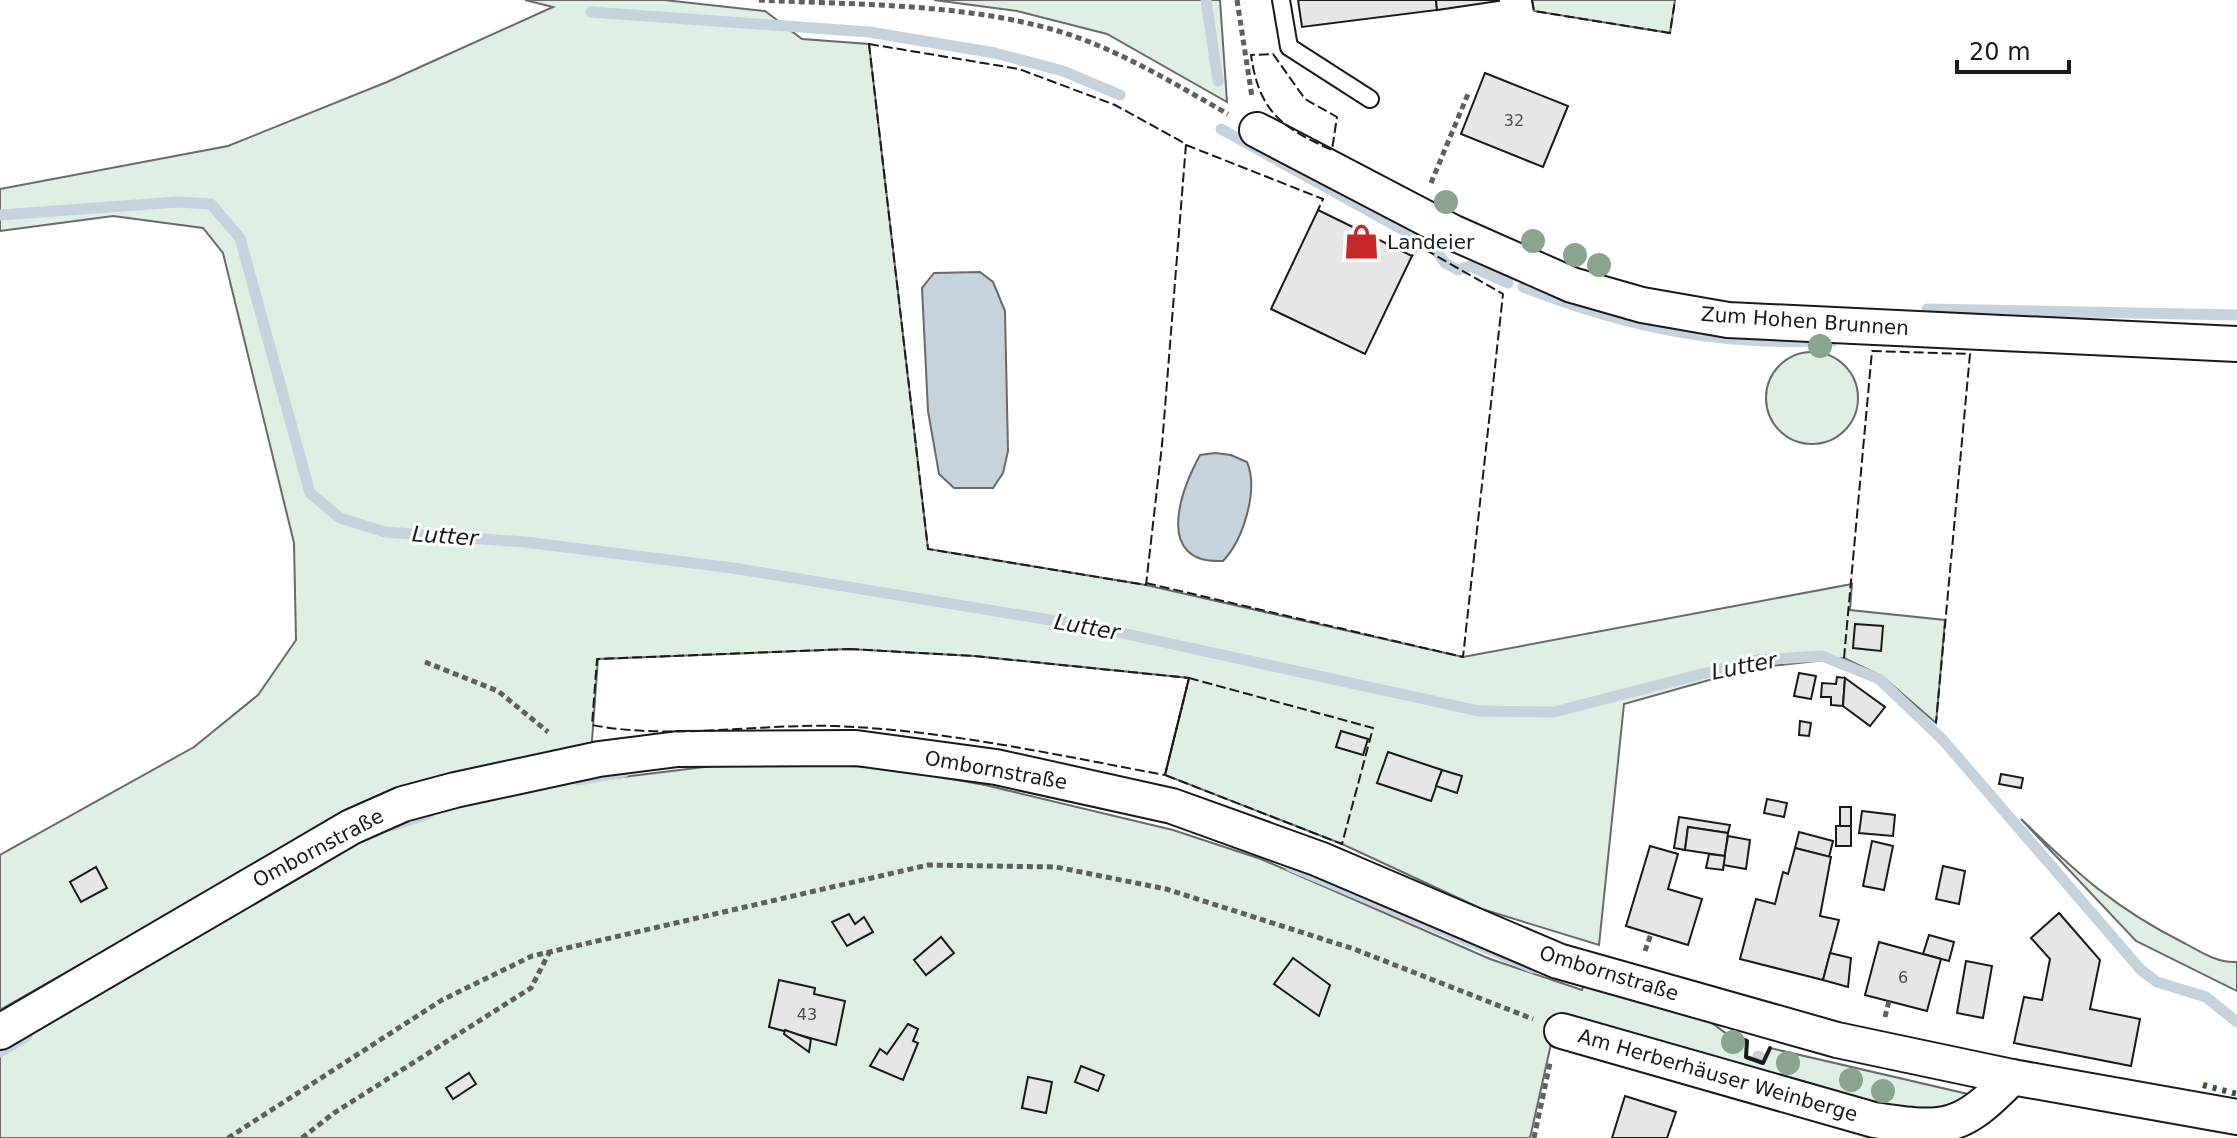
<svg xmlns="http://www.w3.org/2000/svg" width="2237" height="1138" font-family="'DejaVu Sans',sans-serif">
  <rect width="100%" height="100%" fill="#fff"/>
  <!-- green -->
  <g fill="#e0efe3" stroke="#6a6a6a" stroke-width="2">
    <polygon points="525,0 664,0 765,11 802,39 869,44 928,549 1146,585 1463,657 1852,584 1850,610 1945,620 1936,723 1882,676 1844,658 1752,668 1624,704 1599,945 1482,909 1342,844 1165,775 1189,678 974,656 849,649 598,659 589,781 729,764 805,765 884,767 985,785 1173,830 1261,859 1490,959 1582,990 1585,981 1705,1018 1727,1034 1747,1041 1746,1057 1762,1062 1770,1048 1972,1095 1934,1116 1553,1035 1530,1138 0,1138 0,1047 160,919 0,1010 0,855 194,747 258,695 296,640 294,543 223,253 203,228 113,216 0,231 0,189 228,146 387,82 553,7"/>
    <polygon points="934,0 1220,0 1227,102 1107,34 1017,11"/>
    <polygon points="1532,0 1675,0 1670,33 1534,11"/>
    <circle cx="1812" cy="398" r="46"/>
    <path d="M2021,819C2078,874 2114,908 2186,944C2202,953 2218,963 2237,962V991L2136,941Z"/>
  </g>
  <!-- water -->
  <g fill="#c6d2dc" stroke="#6a6a6a" stroke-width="2">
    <polygon points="980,272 993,282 1005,311 1008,451 1003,473 993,488 954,488 939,474 928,411 922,288 934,273"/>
    <path d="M1215,453L1231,455L1247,462C1259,490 1243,540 1223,561C1155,564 1179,494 1200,455Z"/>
  </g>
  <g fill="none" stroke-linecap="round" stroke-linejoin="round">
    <!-- stream -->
    <g stroke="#c6d2dc" stroke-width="11">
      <polyline points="1206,0 1218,81"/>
      <polyline points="591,12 869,32 995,53 1063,71 1120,95"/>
      <polyline points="1221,129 1434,247 1445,263 1458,270 1470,266 1508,283"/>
      <polyline points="0,215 178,202 211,204 240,238 310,493 340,518 385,532 525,542 733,568 1099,628 1479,711 1554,712 1756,660 1822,656 1879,679 1943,740 2141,970 2157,982 2206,997 2237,1022"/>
      <path d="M1523,287C1629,328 1719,346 1833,341"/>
      <polyline points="1927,309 2237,315"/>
      <polyline points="578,780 624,772"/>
      <polyline points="391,826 428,814"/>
      <polyline points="1290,866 1533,968"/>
      <polyline points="0,1052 27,1036"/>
      <polyline points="1758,1056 1760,1057"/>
    </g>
  </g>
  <!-- building -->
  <g fill="#e6e6e6" stroke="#1a1a1a" stroke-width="2">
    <polygon points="1298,0 1436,0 1437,10 1302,27"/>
    <polygon points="1436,0 1499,0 1499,1 1437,10"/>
    <polygon points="1485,73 1568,106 1543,167 1461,134"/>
    <polygon points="1318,210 1412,256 1365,354 1271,309"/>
    <polygon points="1855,624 1883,626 1881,651 1853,648"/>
    <polygon points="1799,673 1816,676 1811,699 1794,696"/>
    <polygon points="1837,677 1845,678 1843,706 1831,705 1831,697 1821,697 1822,683 1836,684"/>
    <polygon points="1845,678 1885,707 1870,726 1843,706"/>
    <polygon points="1800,721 1811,723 1809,736 1799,735"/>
    <polygon points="1341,731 1368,739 1363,755 1336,747"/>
    <polygon points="1388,752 1442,770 1431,801 1377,783"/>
    <polygon points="1442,770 1462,776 1457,793 1436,786"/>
    <polygon points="2001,774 2023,778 2021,788 1999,784"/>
    <polygon points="1767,799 1787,803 1784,817 1764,813"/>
    <rect x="1840" y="807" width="11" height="19"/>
    <polygon points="1862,811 1895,815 1893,836 1859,833"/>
    <polygon points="1679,817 1730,825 1728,833 1688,827 1685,850 1674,848"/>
    <rect x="1836" y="826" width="15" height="20"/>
    <polygon points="1688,827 1728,833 1725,856 1685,850"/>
    <polygon points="1799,832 1833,841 1829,857 1795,848"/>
    <polygon points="1728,836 1750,840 1746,869 1723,865"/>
    <polygon points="1872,841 1893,846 1884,890 1863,886"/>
    <polygon points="1650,846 1678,854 1668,889 1702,899 1688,945 1626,926"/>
    <polygon points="1795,848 1831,857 1820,916 1839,920 1823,980 1740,959 1756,899 1775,904 1783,872 1788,874"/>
    <polygon points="1709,854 1725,856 1723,870 1706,868"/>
    <polygon points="1943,866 1965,871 1959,904 1936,899"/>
    <polygon points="96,867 107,888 81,902 70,882"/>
    <polygon points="2059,913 2100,960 2090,1009 2140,1019 2131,1066 2014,1043 2024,997 2042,1000 2050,959 2031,938"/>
    <polygon points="849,914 855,924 864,917 873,932 847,946 832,922"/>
    <polygon points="1929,935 1954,942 1949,961 1923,954"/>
    <polygon points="941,937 954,953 926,975 914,960"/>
    <polygon points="1879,942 1941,959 1927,1011 1865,995"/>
    <polygon points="1830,953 1851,958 1848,987 1823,980"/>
    <polygon points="1293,958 1330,985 1319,1016 1274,984"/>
    <polygon points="1966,961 1992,966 1983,1018 1957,1013"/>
    <polygon points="779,980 815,988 814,994 845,1001 836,1045 769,1027"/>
    <polygon points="908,1024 918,1029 913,1041 918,1043 903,1080 870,1066 880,1049 887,1054"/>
    <polygon points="785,1030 811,1039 809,1052 784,1034"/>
    <polygon points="1081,1066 1104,1075 1098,1091 1075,1082"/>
    <polygon points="469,1073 476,1084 453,1099 446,1088"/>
    <polygon points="1028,1077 1052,1082 1046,1113 1022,1108"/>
    <polygon points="1625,1096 1676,1112 1667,1138 1612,1138"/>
  </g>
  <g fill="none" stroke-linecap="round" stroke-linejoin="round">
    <defs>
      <polyline id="service" points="1281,0 1289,47 1370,99"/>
      <g id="minor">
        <polyline points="1257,130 1454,233 1572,285 1642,305 1728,320 2237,344"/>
        <path d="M1562,1031L1874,1120C1946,1131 1961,1130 2012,1077"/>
        <polyline points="0,1032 351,827 403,804 455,790 599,759 678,749 856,748 996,767 1172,806 1319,859 1558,961 1636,983 1837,1040 2012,1077 2237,1117"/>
      </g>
    </defs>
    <!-- service casing -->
    <use href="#service" stroke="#1a1a1a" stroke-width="20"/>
    <!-- minor casing -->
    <use href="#minor" stroke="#1a1a1a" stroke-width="38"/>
    <!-- path -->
    <g stroke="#5f5f5f" stroke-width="5" stroke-dasharray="6 4" stroke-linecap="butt">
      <path d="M759,0C857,5 963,3 1058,31C1118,49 1173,83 1228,114"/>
      <polyline points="1237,0 1252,97"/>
      <polyline points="1431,183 1468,94"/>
      <polyline points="425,662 498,691 548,732"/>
      <polyline points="1645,951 1651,934"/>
      <polyline points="1885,1017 1889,1001"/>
      <polyline points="228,1138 442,1000 532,956 928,865 1056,867 1166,889 1354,949 1533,1019"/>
      <polyline points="302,1138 334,1113 531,988 549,953"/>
      <polyline points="1534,1138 1550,1063"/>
    </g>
    <!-- service -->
    <use href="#service" stroke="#fff" stroke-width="16"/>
    <!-- minor -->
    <use href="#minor" stroke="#fff" stroke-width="34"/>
    <!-- hedge -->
    <polyline stroke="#2b5a34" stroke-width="6" stroke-dasharray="4 6" stroke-linecap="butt" points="2203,1085 2237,1094"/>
    <!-- fence -->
    <g stroke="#1a1a1a" stroke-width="2" stroke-dasharray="10 4" stroke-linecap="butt">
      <polyline points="1532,0 1534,11 1670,33 1675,0"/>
      <polygon points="869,44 1019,69 1115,105 1186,144 1162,445 1146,585 928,549"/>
      <path d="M1273,54L1305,99L1337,117L1332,150C1282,128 1259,112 1251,55Z"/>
      <polyline points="1186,145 1323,199 1318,210"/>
      <polyline points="1146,583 1463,657 1503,294 1419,246 1412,256"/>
      <path d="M849,649L974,656L1189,678L1165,775C1056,755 946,730 834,726C753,724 671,740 592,725L597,659Z"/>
      <polyline points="1844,658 1872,351 1970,354 1936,723"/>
      <polygon points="1189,678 1373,728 1342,844 1165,775"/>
    </g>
    <!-- wall -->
    <polyline stroke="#1a1a1a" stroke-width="4" points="1741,1039 1747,1041 1746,1057 1763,1063 1770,1048"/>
  </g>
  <!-- trees -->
  <g fill="#8aa48f">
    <circle cx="1446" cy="202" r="12"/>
    <circle cx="1533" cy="241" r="12"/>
    <circle cx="1575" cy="255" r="12"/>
    <circle cx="1599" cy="265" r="12"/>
    <circle cx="1820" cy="346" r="12"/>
    <circle cx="1733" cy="1042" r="12"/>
    <circle cx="1788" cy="1063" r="12"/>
    <circle cx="1851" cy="1080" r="12"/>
    <circle cx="1883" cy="1091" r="12"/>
  </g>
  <!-- icons -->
  <defs>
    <symbol id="shop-bare" viewBox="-9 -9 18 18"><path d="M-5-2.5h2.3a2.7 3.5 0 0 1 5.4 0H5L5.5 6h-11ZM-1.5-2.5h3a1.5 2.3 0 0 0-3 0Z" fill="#c62828" stroke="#fff" stroke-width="2.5" paint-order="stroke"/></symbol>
  </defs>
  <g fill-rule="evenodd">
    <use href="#shop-bare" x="1336" y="216" width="51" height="51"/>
  </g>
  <g text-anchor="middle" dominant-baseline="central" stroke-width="6" stroke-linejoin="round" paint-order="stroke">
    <!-- number labels -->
    <g font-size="16" fill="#4d4d4d">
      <text x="1514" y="120">32</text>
      <text x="1903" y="977">6</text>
      <text x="807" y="1014">43</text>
    </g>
    <!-- poi labels -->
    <g font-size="20" fill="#1a1a1a" stroke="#fff" text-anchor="start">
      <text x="1387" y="242">Landeier</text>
    </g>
    <!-- street labels -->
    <g font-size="20" fill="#1a1a1a" stroke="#fff">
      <text transform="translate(1805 321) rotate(4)">Zum Hohen Brunnen</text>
      <text transform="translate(996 770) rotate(10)">Ombornstraße</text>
      <text transform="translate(318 848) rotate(-28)">Ombornstraße</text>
      <text transform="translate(1609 973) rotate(17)">Ombornstraße</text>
      <text transform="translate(1718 1075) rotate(16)">Am Herberhäuser Weinberge</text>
    </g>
    <!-- water labels -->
    <g font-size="22" font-style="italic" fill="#1a1a1a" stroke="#fff">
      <text transform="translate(445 536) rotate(4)">Lutter</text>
      <text transform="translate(1087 627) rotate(10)">Lutter</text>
      <text transform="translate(1744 666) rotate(-11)">Lutter</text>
    </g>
  </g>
  <!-- scale -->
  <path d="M1957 60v12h112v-12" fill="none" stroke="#1a1a1a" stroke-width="4"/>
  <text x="1969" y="60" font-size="24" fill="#1a1a1a" stroke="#ffffff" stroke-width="6" paint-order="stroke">20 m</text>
</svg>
